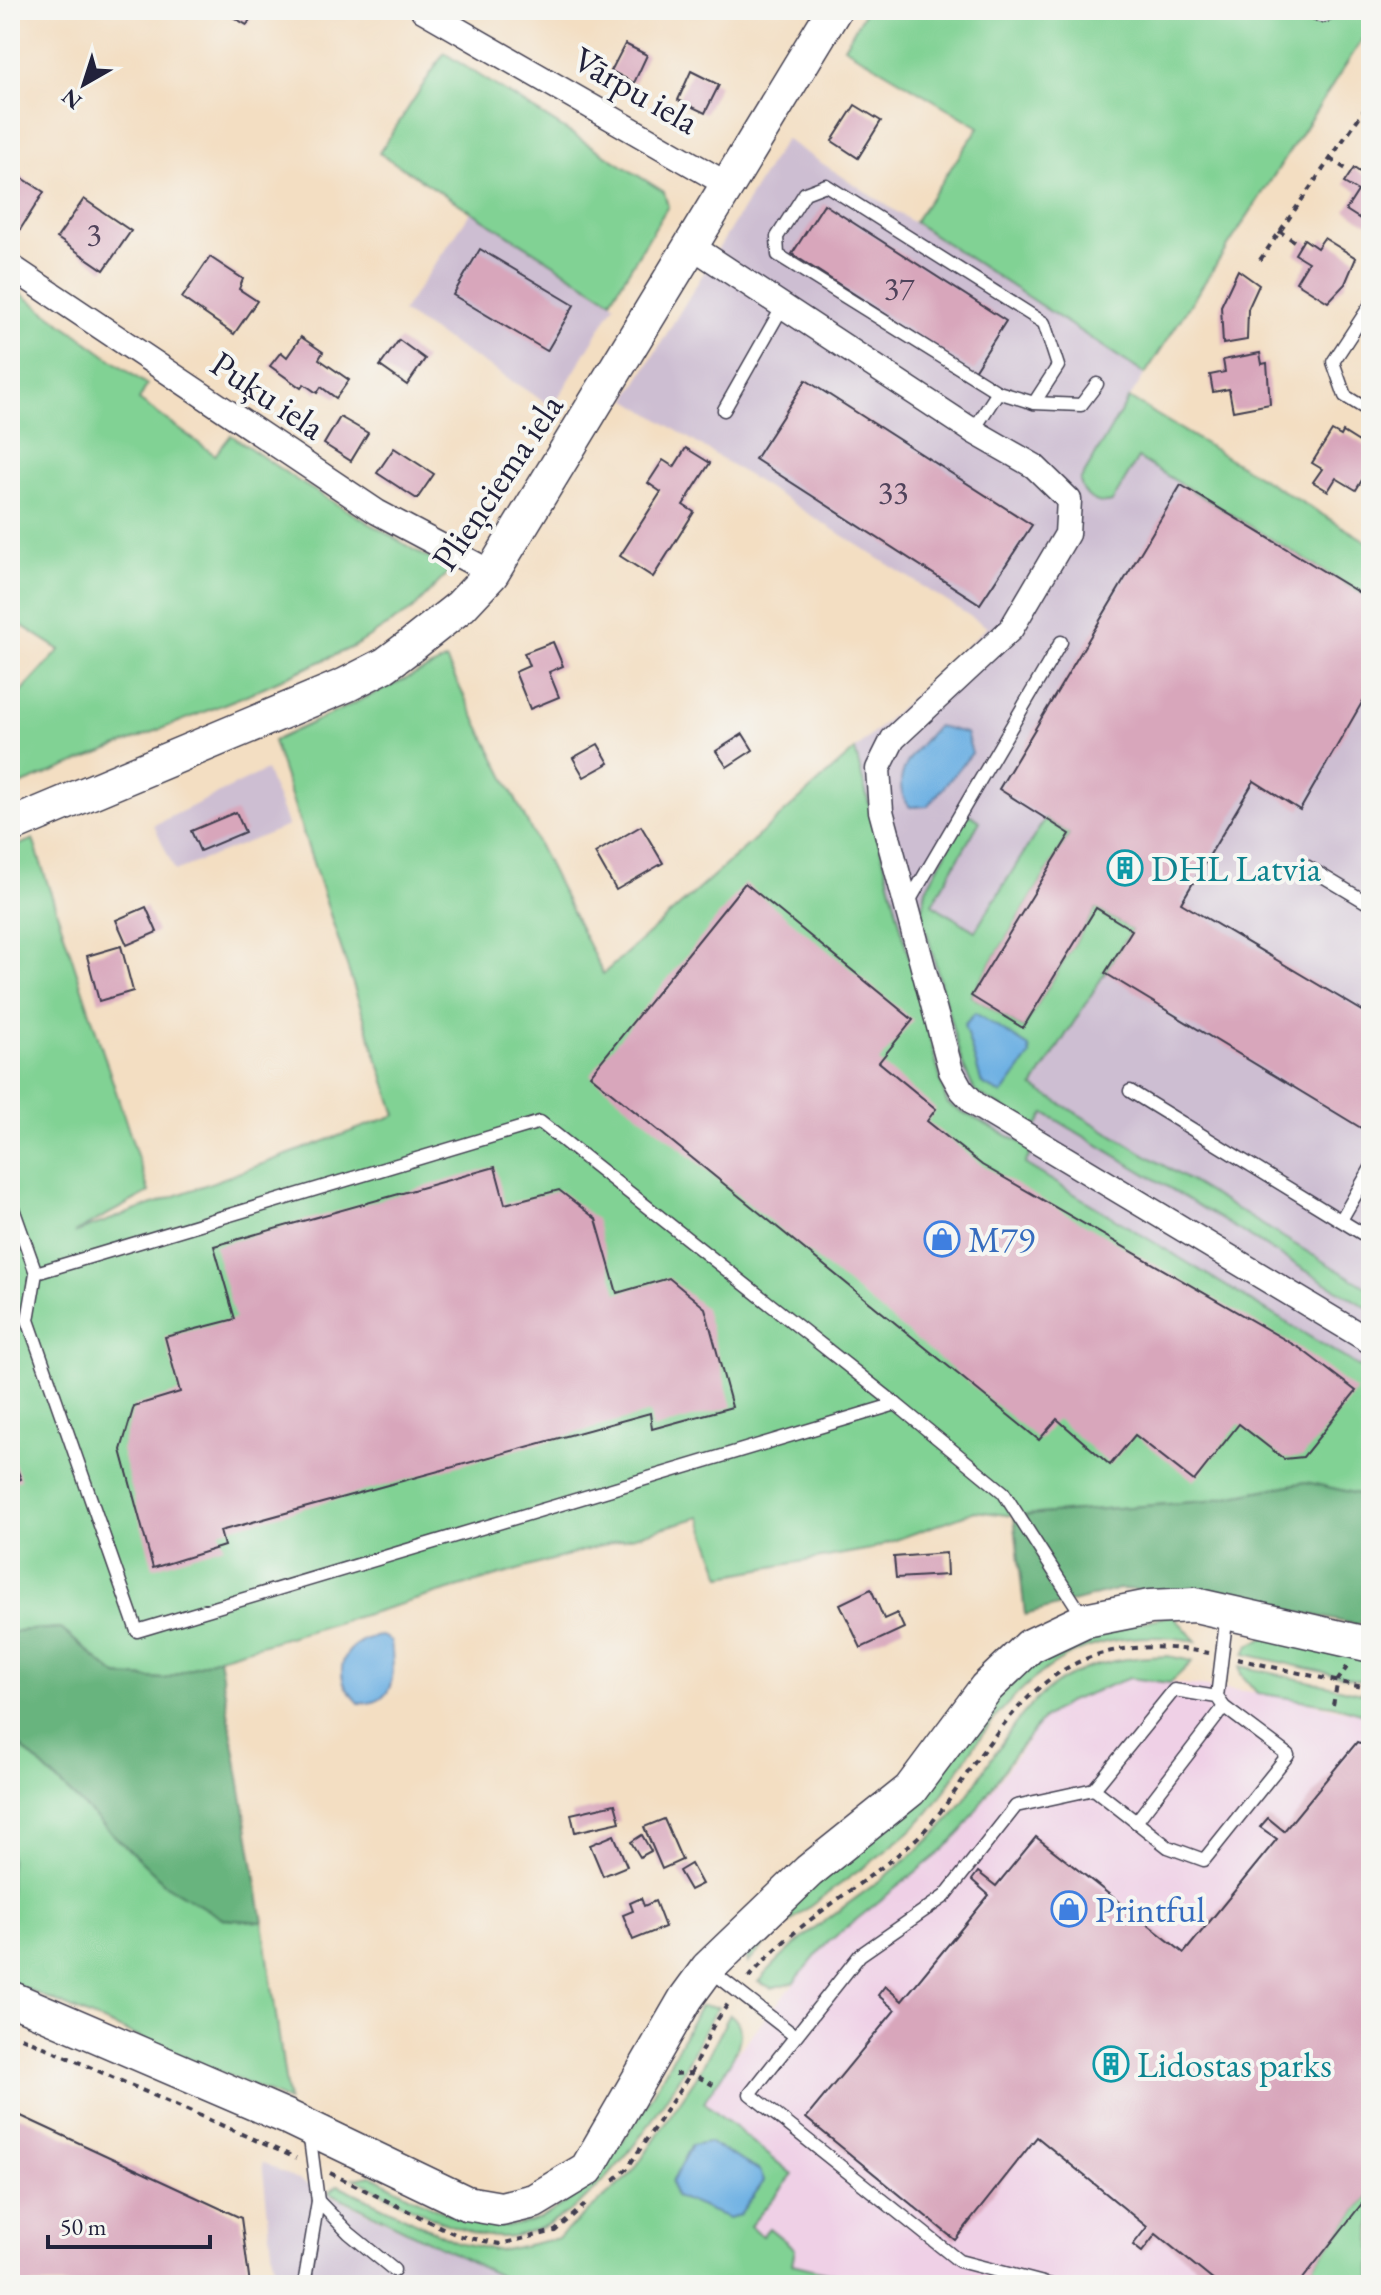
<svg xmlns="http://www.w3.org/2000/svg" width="1381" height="2295" font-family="'EB Garamond',serif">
  <rect width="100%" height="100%" fill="#f6f6f2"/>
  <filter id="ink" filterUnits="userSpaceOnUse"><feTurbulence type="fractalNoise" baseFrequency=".0125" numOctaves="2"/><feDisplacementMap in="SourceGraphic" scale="16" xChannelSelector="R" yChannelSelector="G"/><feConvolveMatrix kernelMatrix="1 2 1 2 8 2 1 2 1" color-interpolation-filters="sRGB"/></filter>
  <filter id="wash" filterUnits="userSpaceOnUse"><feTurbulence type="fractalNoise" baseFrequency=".006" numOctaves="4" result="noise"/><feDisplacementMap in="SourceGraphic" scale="32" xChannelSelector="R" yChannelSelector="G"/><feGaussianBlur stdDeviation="1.8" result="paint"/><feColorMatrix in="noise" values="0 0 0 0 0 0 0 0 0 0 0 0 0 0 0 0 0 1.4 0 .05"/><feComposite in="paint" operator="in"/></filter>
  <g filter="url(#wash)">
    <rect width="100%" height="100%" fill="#f3dec2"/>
    <!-- built -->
    <polygon fill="#efd0e6" points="1129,1678 1270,1694 1371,1716 1371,2285 848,2285 653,2235 704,2102 718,2076 826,1944 962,1831 1043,1719 1070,1701"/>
    <!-- industrial -->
    <g fill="#cdbed2">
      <polygon points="785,139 1145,374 1129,399 1371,544 1371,1374 995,1146 946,1104 855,750 987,627 627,399"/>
      <polygon points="471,212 615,304 553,407 402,312"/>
      <polygon points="266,770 288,826 175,871 154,825"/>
      <polygon points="262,2162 510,2281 527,2285 276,2285"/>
    </g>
    <!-- green -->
    <g fill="#81d294" stroke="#527a68" stroke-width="2">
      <polygon points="866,10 1371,10 1371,26 1145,374 914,222 979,127 844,47"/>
      <polygon points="444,53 664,192 668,206 611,300 379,153"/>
      <polygon points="10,286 147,385 139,400 215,455 231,435 298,481 450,571 412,610 355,646 244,696 10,789 10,704 60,650 10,618"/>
      <path d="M1129,398L1371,544V600L1138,458L1112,502C1096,506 1083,497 1080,481Z"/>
      <polygon points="446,660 603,974 855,750 947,1104 1033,1149 1025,1164 1371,1374 1371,1497 1306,1482 1207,1501 1014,1516 975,1511 871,1549 722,1576 700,1517 219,1657 165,1679 117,1676 60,1628 17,1631 10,1636 10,849 33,839 149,1192 74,1233 396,1115 273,741"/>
      <polygon points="971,815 980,821 932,904 975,931 1045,819 1070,834 971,996 1023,1028 1096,908 1132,930 1033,1087 1371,1290 1371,1310 1045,1113 1037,1127 975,1092 962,1063 922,915 926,889 966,816"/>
      <path d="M1173,1615L1196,1641C1095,1623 1031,1664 975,1745C954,1775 937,1808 909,1832C856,1878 794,1909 748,1963L745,1948L978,1714L1060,1641Z"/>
      <polygon points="1276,1633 1371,1661 1371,1683 1245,1654 1249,1645"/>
      <path d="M1168,1656L1193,1661L1170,1683L1129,1678L1070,1701L1043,1719L1013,1756L962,1831L943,1850L826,1944L794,1982L772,1988L758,1982C814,1916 896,1881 952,1816C988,1773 1011,1710 1062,1680C1094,1661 1132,1657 1168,1656Z"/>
      <polygon points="1240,1666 1371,1695 1371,1716 1333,1705 1257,1693 1241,1674"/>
      <polygon points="10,1736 166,1885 223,1919 263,1922 288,2101 10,1982"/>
      <path d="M700,2006L718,2007C703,2027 696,2050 683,2071C646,2133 581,2235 501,2237C458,2238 393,2196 354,2178L371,2175C411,2195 456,2225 501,2226C596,2227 661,2076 700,2006Z"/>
      <path d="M730,2014C760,2035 716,2079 704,2102L793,2175L750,2226L762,2236L769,2228L795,2249L792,2264L877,2285H527L510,2281L329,2192L338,2185L457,2242L500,2251L558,2238L631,2174L697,2076Z"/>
      <polygon points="1371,2192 1371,2285 1346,2281 1339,2285 1298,2285"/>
    </g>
    <!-- forest -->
    <g fill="#68b47e" stroke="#456b5c" stroke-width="2">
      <polygon points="1306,1482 1371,1497 1371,1615 1357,1625 1217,1594 1119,1589 1025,1615 1014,1516 1207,1501"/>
      <polygon points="60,1628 117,1676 165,1679 219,1657 263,1922 223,1919 166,1885 10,1736 10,1636 17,1631"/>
    </g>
    <!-- water -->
    <g fill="#6eb1e3" stroke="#486a8f" stroke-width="2">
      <path d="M937,726L966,733L972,753L928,806L910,807C885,778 917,748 937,726Z"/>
      <polygon points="975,1013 1029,1047 1030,1056 1002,1094 982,1084 964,1025"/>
      <path d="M382,1636L391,1641C394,1670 398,1706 359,1703C354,1697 346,1690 344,1683C335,1655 358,1637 382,1636Z"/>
      <polygon points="708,2142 760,2171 764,2181 740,2215 728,2218 675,2196 672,2182 692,2145"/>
    </g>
    <g id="blocks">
      <!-- building -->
      <g fill="#d8a6bb">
        <polygon points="221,10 255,10 247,25"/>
        <polygon points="625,44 647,55 634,83 611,71"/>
        <polygon points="691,71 719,85 705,113 678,100"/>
        <polygon points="855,105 881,121 858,158 832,141"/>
        <polygon points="1354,168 1367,177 1371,170 1371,226 1346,210 1358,191 1344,183"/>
        <polygon points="10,170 44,192 18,233 10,228"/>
        <polygon points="84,199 131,231 104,270 57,238"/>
        <polygon points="824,204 1006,321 974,371 792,254"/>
        <polygon points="1324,238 1356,258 1345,284 1328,302 1296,282 1308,262 1295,254 1304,239 1317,248"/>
        <polygon points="480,249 574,305 547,351 453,295"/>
        <polygon points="210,257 243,279 239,289 257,301 234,334 182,298"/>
        <polygon points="1238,270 1259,285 1248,309 1247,340 1223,344 1221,306"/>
        <polygon points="301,337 323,352 319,359 349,380 336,398 321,387 317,393 304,384 301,388 270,366 281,352 287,357"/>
        <polygon points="399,340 425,359 407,385 380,366"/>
        <polygon points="1260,353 1262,364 1267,363 1270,404 1233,411 1229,389 1213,392 1210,375 1225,372 1223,360"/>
        <polygon points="806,380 1032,525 980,604 755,459"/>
        <polygon points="340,417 368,433 351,461 324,444"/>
        <polygon points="1332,431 1341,436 1343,432 1367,447 1365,451 1371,454 1371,465 1356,490 1336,478 1328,491 1313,482 1322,469 1312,463"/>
        <polygon points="394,448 434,474 417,499 377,473"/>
        <polygon points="686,448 710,463 683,505 694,512 653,577 620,556 661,492 648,483 663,460 674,467"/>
        <polygon points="1181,485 1371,600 1371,703 1364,699 1300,810 1254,781 1181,903 1371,1016 1371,1112 1361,1128 1105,973 1132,930 1096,908 1023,1028 971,996 1070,834 999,789"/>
        <polygon points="553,642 563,666 549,672 559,697 530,709 515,672 529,666 524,653"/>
        <polygon points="743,734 753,750 727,767 716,751"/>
        <polygon points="598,744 609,763 584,777 573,758"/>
        <polygon points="236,812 245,832 200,851 191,831"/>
        <polygon points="641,826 663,863 616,890 595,853"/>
        <polygon points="745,883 913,1020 879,1062 936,1109 927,1121 982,1165 1301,1349 1356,1391 1303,1457 1284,1459 1239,1424 1194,1481 1135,1435 1110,1465 1057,1419 1039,1440 590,1075"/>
        <polygon points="146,907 157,932 127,945 116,920"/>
        <polygon points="121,946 133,991 99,1001 87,956"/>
        <polygon points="495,1167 505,1204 559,1190 596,1219 617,1293 669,1278 705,1308 732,1407 652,1429 650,1413 220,1531 224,1546 153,1568 121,1450 134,1406 180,1392 165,1337 235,1319 214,1246"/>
        <polygon points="10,1453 21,1479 10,1484"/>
        <polygon points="946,1553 947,1575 896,1578 894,1557"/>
        <polygon points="871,1589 884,1619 897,1613 904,1628 861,1648 840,1604"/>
        <polygon points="1357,1742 1371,1747 1371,2192 1298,2285 1219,2285 1156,2234 1142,2252 1133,2245 1147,2227 1037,2137 955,2240 806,2118 895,2010 878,1995 885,1986 902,2001 989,1895 972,1880 978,1872 996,1886 1036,1837 1184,1953 1277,1839 1260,1827 1268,1818 1284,1831"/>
        <polygon points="615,1804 620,1822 575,1832 571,1814"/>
        <polygon points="664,1819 682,1860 662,1869 644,1827"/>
        <polygon points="614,1835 627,1866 603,1876 590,1845"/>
        <polygon points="642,1835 651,1851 640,1857 631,1842"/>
        <polygon points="691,1864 702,1884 690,1890 679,1871"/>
        <polygon points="641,1898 644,1906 655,1901 665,1927 633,1940 623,1915 633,1911 630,1903"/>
        <polygon points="21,2116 241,2218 250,2285 10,2285 10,2117"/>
      </g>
    </g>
  </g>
  <g filter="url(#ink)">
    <use href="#blocks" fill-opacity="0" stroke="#413e4f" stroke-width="2"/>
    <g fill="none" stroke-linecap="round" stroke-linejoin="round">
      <defs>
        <g id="lane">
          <polyline points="1371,304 1333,362 1345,396 1371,412"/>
          <polyline points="998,392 778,255 777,237 805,193 826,185 1044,323 1058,366 1034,403"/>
          <polyline points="724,410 783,306"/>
          <polyline points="973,431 998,392 1034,403 1081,405 1097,384"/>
          <polyline points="1306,866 1371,905"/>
          <polyline points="907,905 1061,642"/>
          <polyline points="1130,1091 1371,1239"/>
          <polyline points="10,1200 36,1273 28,1320 137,1631 896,1404 540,1122 36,1273"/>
          <polyline points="1341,1220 1371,1168"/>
          <polyline points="896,1404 1003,1492 1084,1618"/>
          <polyline points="1217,1697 1224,1707 1288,1755 1204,1860 1168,1847 1094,1789 1174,1690 1217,1697 1227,1613"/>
          <polyline points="1136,1822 1224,1707"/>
          <polyline points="710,1970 795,2036"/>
          <polyline points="318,2201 349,2233 394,2270"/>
          <polyline points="304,2285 318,2201 309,2131"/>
          <polyline points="1051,2285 959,2261 750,2094 860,1955 945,1896 1016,1806 1094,1789"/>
        </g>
        <g id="street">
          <polyline points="423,10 728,185"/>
          <polyline points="1321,10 1324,10"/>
          <polyline points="690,245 973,431 1034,466 1069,500 1067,534 1011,629 893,739 878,769 881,811 951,1071 961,1089 976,1105 1371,1342"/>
          <polyline points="10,266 377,512 492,573"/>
        </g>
        <g id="secondary">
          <polyline points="10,826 346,685 385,665 413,644 461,606 492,573 834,10"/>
          <polyline points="10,1998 287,2117 466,2203 501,2209 534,2201 587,2169 686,1998 708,1968 809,1871 910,1790 986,1688 1030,1646 1085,1620 1150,1607 1195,1605 1371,1645"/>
        </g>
      </defs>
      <!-- lane casing -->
      <use href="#lane" stroke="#413e4f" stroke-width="15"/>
      <!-- street casing -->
      <use href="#street" stroke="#413e4f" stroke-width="27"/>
      <!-- secondary casing -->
      <use href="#secondary" stroke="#413e4f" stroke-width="37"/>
      <!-- path -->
      <g stroke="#413e4f" stroke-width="4" stroke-dasharray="6 6" stroke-linecap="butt">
        <polyline points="1330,159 1351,172"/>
        <polyline points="1279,231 1300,245"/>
        <polyline points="1260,260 1371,100"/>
        <polyline points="1237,1659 1371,1689"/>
        <polyline points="1333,1705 1338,1680 1347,1667"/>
        <path d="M749,1978C796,1920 862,1888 916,1839C945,1812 962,1778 986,1747C1049,1662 1101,1634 1209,1653"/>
        <polyline points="10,2032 296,2158"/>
        <polyline points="675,2074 691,2073 713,2085"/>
        <polyline points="330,2173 459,2236 500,2244 555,2231 586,2204"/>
        <polyline points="614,2180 626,2170 691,2073 713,2026 728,2004"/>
      </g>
      <!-- lane -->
      <use href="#lane" stroke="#fff" stroke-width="12"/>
      <!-- street -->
      <use href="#street" stroke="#fff" stroke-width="24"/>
      <!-- secondary -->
      <use href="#secondary" stroke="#fff" stroke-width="34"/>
    </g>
  </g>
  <!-- icons -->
  <defs>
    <symbol id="building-ring" viewBox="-11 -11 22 22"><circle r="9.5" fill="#f6f6f2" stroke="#0f9aa8" stroke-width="1.5"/><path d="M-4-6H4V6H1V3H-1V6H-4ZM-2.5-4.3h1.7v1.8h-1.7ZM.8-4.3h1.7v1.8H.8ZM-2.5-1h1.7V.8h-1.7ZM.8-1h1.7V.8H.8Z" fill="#0f9aa8"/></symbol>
    <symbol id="shop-ring" viewBox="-11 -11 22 22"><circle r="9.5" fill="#f6f6f2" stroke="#3f7fe0" stroke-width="1.5"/><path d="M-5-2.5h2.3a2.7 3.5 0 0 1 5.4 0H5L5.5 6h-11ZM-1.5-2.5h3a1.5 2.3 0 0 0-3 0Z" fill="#3f7fe0"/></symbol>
  </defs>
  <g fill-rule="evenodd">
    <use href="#building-ring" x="1105" y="848" width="40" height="40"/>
    <use href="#shop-ring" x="922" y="1219" width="40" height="40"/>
    <use href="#shop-ring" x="1049" y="1889" width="40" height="40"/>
    <use href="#building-ring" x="1091" y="2044" width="40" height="40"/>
  </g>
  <g text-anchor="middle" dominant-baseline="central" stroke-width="8" stroke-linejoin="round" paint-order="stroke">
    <!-- number labels -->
    <g font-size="32" fill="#50435b">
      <text x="94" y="234">3</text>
      <text x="899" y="288">37</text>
      <text x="893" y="492">33</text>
    </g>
    <!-- street labels -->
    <g font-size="36" fill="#22223b" stroke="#f6f6f2">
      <text transform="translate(636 90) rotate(30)">Vārpu iela</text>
      <text transform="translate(268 395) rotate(34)">Puķu iela</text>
      <text transform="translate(497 482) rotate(-56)">Plieņciema iela</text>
    </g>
    <!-- culture labels -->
    <g font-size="36" fill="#0d838f" stroke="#f6f6f2" text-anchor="start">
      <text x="1151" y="868">DHL Latvia</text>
      <text x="1137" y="2064">Lidostas parks</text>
    </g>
    <!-- shop labels -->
    <g font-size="36" fill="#366cbe" stroke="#f6f6f2" text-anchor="start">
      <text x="968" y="1239">M79</text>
      <text x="1095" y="1909">Printful</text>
    </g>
  </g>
  <!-- margin -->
  <rect width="1381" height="2295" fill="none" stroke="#f6f6f2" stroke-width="40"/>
  <!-- north arrow -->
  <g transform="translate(84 84) rotate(219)" stroke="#f6f6f2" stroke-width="6" paint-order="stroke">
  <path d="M0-6L14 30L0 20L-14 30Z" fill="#22223b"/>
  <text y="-12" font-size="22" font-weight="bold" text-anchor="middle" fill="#22223b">N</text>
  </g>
  <!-- scale -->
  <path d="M48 2235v12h162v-12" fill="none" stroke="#22223b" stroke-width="4"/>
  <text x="60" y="2235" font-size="24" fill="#22223b" stroke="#f6f6f2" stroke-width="6" paint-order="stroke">50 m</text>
</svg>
